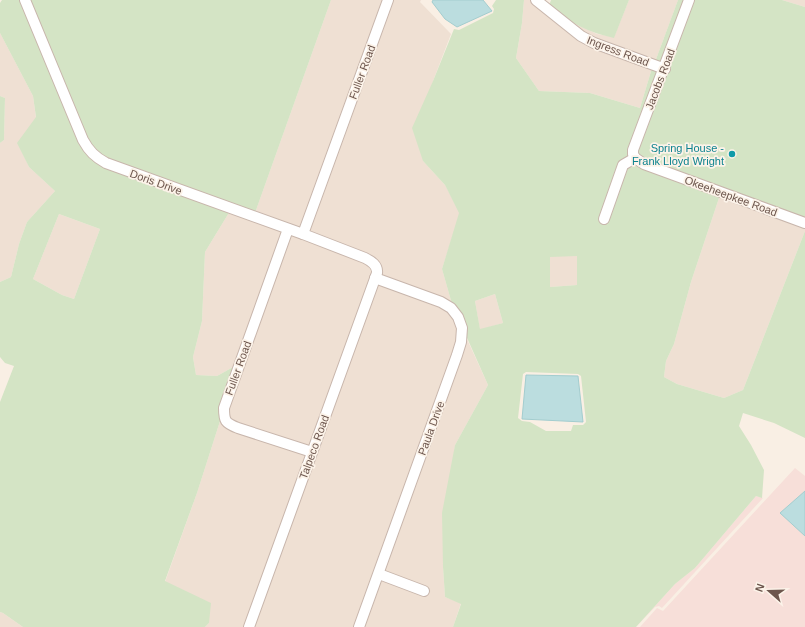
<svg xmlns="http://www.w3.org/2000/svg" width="805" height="627" font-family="Helvetica,sans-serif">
  <rect width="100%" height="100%" fill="#f9efe4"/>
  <!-- residential -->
  <g fill="#efe0d3">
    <polygon points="331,0 384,0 300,230 255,213"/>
    <polygon points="392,0 421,0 420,2 451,34 433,81 423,161 445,185 460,213 442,269 452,304 379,277 381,269 307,232"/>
    <polygon points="524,0 531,0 566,29 652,68 640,108 590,93 539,91 516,58 522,23"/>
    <polygon points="629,0 678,0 655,62 595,40 563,18 597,34 614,37"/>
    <polygon points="782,0 805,0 805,7"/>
    <polygon points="0,33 33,96 36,118 18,143 29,167 55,191 27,222 19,244 11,277 0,282 0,143 4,140 5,98 0,96"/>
    <polygon points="720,195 805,226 805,231 743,390 724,398 677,384 664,377 666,361 674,344 691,282"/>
    <polygon points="230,211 283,230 235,366 217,376 196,375 193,357 202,321 205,252"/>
    <polygon points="59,214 100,229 74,299 62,295 33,279"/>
    <polygon points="290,233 364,261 373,269 309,448 230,421 228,409"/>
    <polygon points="550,256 577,256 577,285 550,287"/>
    <polygon points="377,283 445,308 458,325 458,341 356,627 253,627"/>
    <polygon points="495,294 503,323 480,330 475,301"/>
    <polygon points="466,337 488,385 455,445 443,567 445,597 461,603 453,627 363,627"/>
    <polygon points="221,418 307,454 245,627 205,627 209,623 165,582 197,493"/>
    <polygon points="0,612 3,613 23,627 0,627"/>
  </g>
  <!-- commercial -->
  <g fill="#f7dfd9">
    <polygon points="795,468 805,476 805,627 640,627 657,608 663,611"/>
    <polygon points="756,496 763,498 662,608 659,606 655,607 636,627 675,584 695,568"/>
  </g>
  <!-- green -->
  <g fill="#d4e4c5" fill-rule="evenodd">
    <path d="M2,0H21L87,155L230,211L205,252L202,321L193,357L196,375L217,376L235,366L221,418L197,493L165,581L211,603L209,623L205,627H23L3,613L0,612V402L14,366L5,363L0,357V282L11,277L19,244L27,222L55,191L29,167L17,143L36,117L33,96L0,33V3ZM59,214L100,229L74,299L62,295L33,279Z"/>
    <polygon points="29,0 331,0 255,213 101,157 87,139"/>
    <path d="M496,0H524L522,23L516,58L539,91L590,93L640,108L652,68L659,73L631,157L620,164L599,221L606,223L626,167L635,162L720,195L691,282L674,344L666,361L664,377L677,384L724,398L743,390L805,231V438L774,423L743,413L739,426L751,445L764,470L762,498L756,496L695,568L675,584L636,627H453L461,604L445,597L443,567L442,513L455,445L488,385L452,304L442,269L459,213L445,185L423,161L412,128L433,81L454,29L459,30L493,13L494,9L492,6ZM577,256V285L550,287V257ZM495,294L503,323L480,329L475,301ZM526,372L578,374L581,376L586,422L583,425H573L571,431H546L530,422L522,421L518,418L523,374Z"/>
    <path d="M551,0H629L614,38C590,33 568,22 549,6Z"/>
    <polygon points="678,0 686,0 662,64 655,62"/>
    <polygon points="693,0 782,0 805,7 805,219 641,159 637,151"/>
    <polygon points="0,96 5,98 4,140 0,143"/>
  </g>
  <!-- water -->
  <g fill="#bbdddf" stroke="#a3cdcf">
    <polygon points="433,0 483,0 492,11 457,27 445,19 432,2"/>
    <polygon points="526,375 578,376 583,422 522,419"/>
    <polygon points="805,491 805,536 780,513"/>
  </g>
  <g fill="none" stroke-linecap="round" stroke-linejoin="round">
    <defs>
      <g id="minor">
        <path d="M25,0L83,140C89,151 95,157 106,163L303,234L365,258C371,261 378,265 377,273L249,627"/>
        <polyline points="536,0 581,36 594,43 665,69"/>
        <polyline points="635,158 644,164 805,223"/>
        <polyline points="635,158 633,154 633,150 689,0"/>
        <polyline points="604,219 623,165 635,158"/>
        <path d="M288,229L224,408C224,421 225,423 238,428L312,452"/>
        <polyline points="303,234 388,0"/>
        <polyline points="379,574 424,591"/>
        <polyline points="359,627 457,355 461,342 462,328 458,317 451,308 441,302 375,278"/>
      </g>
    </defs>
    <!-- minor casing -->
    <use href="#minor" stroke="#c8b6ac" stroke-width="12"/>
    <!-- minor -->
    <use href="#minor" stroke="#fff" stroke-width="10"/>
  </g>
  <!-- markers -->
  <circle fill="#0f9aa8" stroke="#fcf3e9" stroke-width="1.5" cx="732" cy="154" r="4"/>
  <g text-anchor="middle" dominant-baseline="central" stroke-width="3.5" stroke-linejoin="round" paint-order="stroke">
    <!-- street labels -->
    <g font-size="11" fill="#6d564d" stroke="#fcf3e9">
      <text transform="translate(618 51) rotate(21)">Ingress Road</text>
      <text transform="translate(362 72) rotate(-70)">Fuller Road</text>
      <text transform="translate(660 79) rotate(-69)">Jacobs Road</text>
      <text transform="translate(156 182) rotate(20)">Doris Drive</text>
      <text transform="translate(731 196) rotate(20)">Okeeheepkee Road</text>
      <text transform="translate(238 368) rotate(-70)">Fuller Road</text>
      <text transform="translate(431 428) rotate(-70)">Paula Drive</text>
      <text transform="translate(314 447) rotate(-70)">Talpeco Road</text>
    </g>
    <!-- culture labels -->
    <g font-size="11" fill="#0d838f" stroke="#fcf3e9" text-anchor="end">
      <text x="724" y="148">Spring House -<tspan x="724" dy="13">Frank Lloyd Wright</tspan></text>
    </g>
  </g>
  <!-- north arrow -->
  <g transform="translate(769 591) rotate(290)" stroke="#fcf3e9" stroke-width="3" paint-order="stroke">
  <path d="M0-3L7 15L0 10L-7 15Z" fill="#6d564d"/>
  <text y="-6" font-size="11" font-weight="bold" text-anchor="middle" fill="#6d564d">N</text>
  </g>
</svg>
